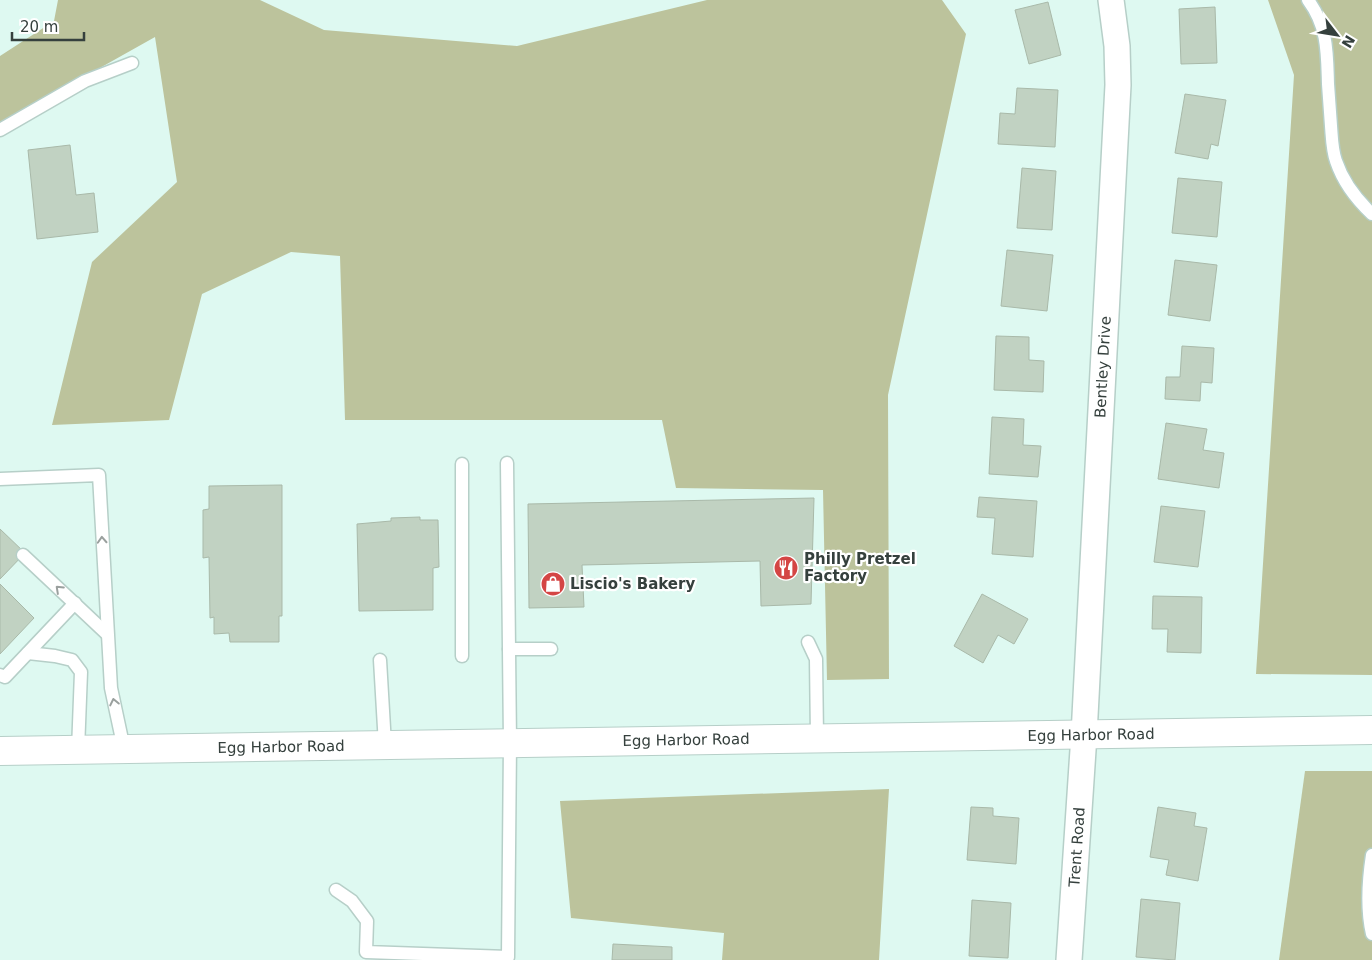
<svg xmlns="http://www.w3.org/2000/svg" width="1372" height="960" font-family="'DejaVu Sans',sans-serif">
  <rect width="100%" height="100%" fill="#def9f1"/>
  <!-- green -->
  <g fill="#bcc39c">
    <polygon points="58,0 260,0 324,30 517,46 707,0 942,0 966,34 888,395 889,679 827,680 823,490 676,488 662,420 345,420 340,256 291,252 202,294 169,420 52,425 92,262 177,182 155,37 0,124 0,56 54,21"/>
    <polygon points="1268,0 1372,0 1372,675 1256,674 1294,75"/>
    <polygon points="1305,771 1372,771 1372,960 1279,960"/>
    <polygon points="889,789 879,960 722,960 724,933 571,918 560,801"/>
  </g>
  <!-- building -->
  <g fill="#c1d2c2" stroke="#a9b9a9">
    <polygon points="1048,2 1061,55 1029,64 1015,10"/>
    <polygon points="1215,7 1217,63 1181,64 1179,9"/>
    <polygon points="1017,88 1058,90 1055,147 998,144 1000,113 1015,114"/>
    <polygon points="1185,94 1226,100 1218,146 1211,144 1208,159 1175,153"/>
    <polygon points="70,145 76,195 94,193 98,232 37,239 28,150"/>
    <polygon points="1022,168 1056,171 1052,230 1017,228"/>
    <polygon points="1178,178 1222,182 1217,237 1172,233"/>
    <polygon points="1007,250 1053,255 1047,311 1001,306"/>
    <polygon points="1175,260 1217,265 1210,321 1168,315"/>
    <polygon points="996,336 1029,337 1029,360 1044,361 1043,392 994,390"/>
    <polygon points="1182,346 1214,348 1212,383 1201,382 1200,401 1165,399 1166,377 1180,377"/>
    <polygon points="992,417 1024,419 1023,445 1041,446 1038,477 989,474"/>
    <polygon points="1166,423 1207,429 1203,450 1224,453 1219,488 1158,479"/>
    <polygon points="282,485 282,616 279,616 279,642 230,642 229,633 214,634 214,617 210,618 209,557 203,558 203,510 209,509 209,486"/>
    <polygon points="979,497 1037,501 1033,557 992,554 995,518 977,517"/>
    <polygon points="814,498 811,604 761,606 760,561 582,565 584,607 529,608 528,504"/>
    <polygon points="1161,506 1205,511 1198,567 1154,562"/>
    <polygon points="420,517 420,520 438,520 439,567 433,568 433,610 359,611 357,524 391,521 391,518"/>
    <polygon points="0,529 25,553 0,579"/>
    <polygon points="0,584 34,618 0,654"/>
    <polygon points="982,594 1028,619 1014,644 998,635 983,663 954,646"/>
    <polygon points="1153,596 1202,597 1201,653 1167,652 1168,629 1152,629"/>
    <polygon points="971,807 993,808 993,816 1019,818 1016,864 967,860"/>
    <polygon points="1158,807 1196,813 1194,826 1207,828 1198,881 1166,875 1169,860 1150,857"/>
    <polygon points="1141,899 1180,903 1175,960 1136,957"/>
    <polygon points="972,900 1011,903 1008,958 969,956"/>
    <polygon points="613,944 672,947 672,960 612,960"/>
  </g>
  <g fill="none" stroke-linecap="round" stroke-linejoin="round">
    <defs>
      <g id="lane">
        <path d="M1308,0C1328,27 1327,53 1328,84C1329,98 1330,112 1331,126C1332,138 1332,150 1336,161C1343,182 1356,199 1372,214"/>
        <polyline points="0,130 85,81 132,63"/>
        <polyline points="462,464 462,656"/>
        <polyline points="0,479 99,475 111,688 124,749"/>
        <polyline points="23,555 107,634"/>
        <polyline points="808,642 816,659 817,738"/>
        <polyline points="509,649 551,649"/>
        <polyline points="28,653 55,656 72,660 81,672 78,750"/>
        <polyline points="380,660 385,745"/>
        <polyline points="0,675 5,677 75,603"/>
        <path d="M1372,855C1368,881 1366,908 1372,934"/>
        <polyline points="336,890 352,901 367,921 366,952 508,957 510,743 507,463"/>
      </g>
      <polyline id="street" points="1069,960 1084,735 1118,85 1117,46 1111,0"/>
      <polyline id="secondary" points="0,751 1372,730"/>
    </defs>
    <!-- lane casing -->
    <use href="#lane" stroke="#b6cfc8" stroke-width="15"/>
    <!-- street casing -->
    <use href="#street" stroke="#b6cfc8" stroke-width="28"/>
    <!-- secondary casing -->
    <use href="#secondary" stroke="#b6cfc8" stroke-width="30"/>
    <!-- lane -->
    <use href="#lane" stroke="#fff" stroke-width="12"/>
    <!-- street -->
    <use href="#street" stroke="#fff" stroke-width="25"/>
    <!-- secondary -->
    <use href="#secondary" stroke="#fff" stroke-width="28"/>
  </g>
  <!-- one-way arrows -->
  <defs><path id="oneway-chevron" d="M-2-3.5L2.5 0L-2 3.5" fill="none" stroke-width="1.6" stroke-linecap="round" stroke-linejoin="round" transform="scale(1.25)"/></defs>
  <g stroke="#9aa09e">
    <use href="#oneway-chevron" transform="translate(102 540) rotate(-93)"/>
    <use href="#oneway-chevron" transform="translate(59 589) rotate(-137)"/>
    <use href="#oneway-chevron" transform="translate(114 702) rotate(-102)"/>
  </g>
  <!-- icons -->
  <defs>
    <symbol id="restaurant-disc" viewBox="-11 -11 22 22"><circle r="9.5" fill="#d44544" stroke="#fff"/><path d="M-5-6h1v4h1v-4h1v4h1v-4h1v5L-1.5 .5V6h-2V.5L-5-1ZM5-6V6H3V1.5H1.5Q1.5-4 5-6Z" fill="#fff"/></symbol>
    <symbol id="shop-disc" viewBox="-11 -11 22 22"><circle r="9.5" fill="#d44544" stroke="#fff"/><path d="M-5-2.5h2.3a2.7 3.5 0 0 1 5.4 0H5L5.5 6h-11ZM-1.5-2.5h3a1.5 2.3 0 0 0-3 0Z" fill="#fff"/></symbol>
  </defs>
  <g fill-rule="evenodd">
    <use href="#restaurant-disc" x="772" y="554" width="28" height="28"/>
    <use href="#shop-disc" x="539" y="570" width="28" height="28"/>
  </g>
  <g text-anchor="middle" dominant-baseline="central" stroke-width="4.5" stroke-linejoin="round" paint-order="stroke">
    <!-- street labels -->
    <g font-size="15" fill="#35403d" stroke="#fff">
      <text transform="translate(1103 367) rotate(-87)">Bentley Drive</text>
      <text transform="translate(1091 735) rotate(-1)">Egg Harbor Road</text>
      <text transform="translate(686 740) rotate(-1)">Egg Harbor Road</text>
      <text transform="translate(281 747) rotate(-1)">Egg Harbor Road</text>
      <text transform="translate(1077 847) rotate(-86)">Trent Road</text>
    </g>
    <!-- poi labels -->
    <g font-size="15" font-weight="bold" fill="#35403d" stroke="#fff" text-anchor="start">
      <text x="804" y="559">Philly Pretzel<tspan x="804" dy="17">Factory</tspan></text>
      <text x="570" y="584">Liscio's Bakery</text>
    </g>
  </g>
  <!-- north arrow -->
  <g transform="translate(1337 35) rotate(121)" stroke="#ffffff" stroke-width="4" paint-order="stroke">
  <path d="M0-4L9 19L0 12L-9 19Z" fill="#35403d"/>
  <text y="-8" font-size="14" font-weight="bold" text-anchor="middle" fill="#35403d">N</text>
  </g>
  <!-- scale -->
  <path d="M12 32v8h72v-8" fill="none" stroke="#35403d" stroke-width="2.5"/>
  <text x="20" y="32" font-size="15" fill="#35403d" stroke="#ffffff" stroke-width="4" paint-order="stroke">20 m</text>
</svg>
